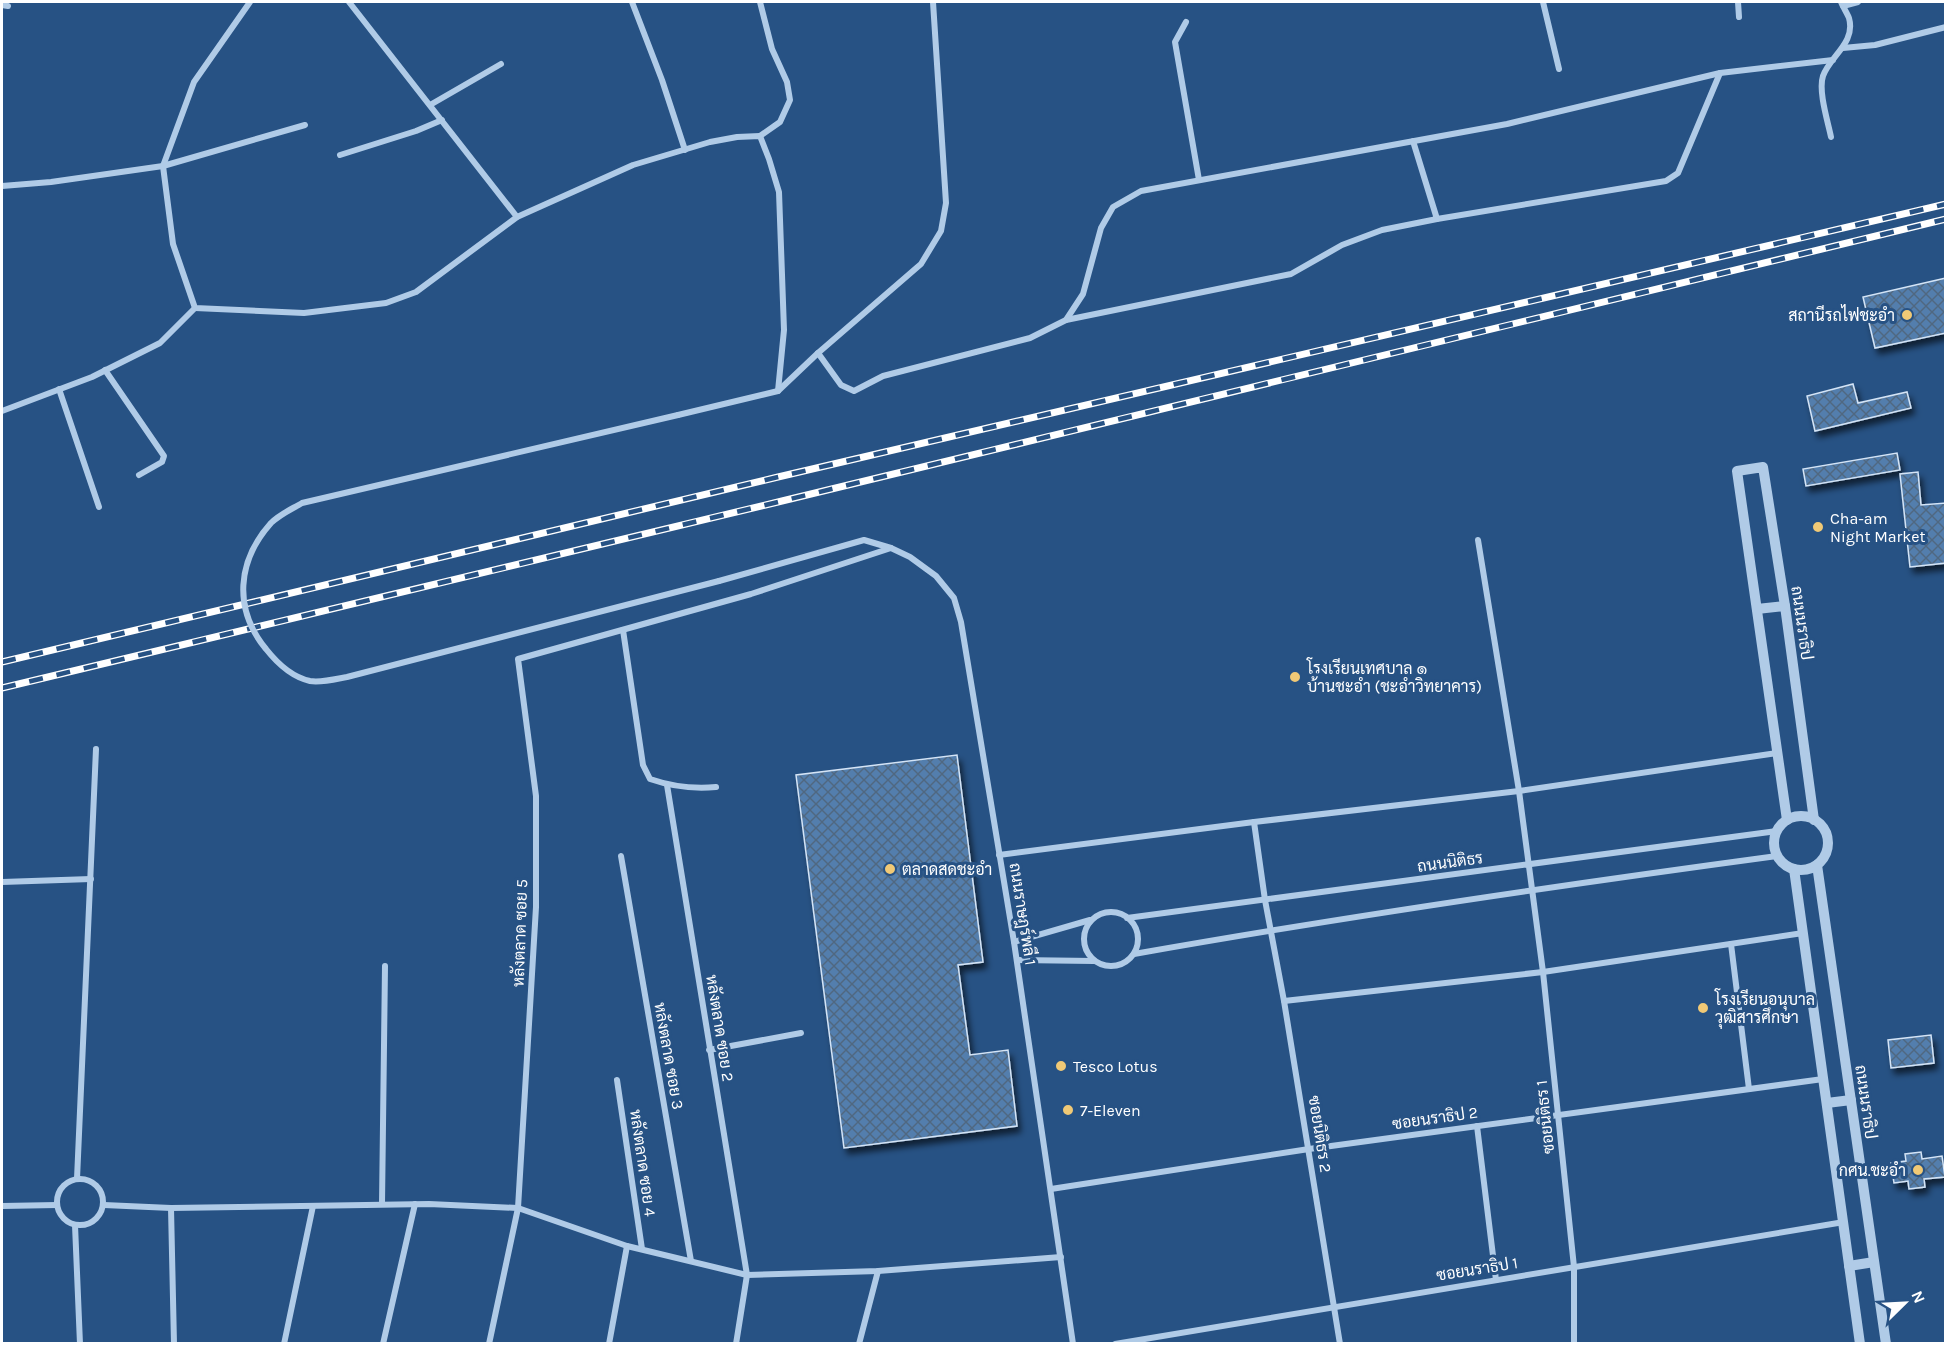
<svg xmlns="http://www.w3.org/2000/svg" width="1947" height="1345" font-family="Karla,Sarabun,sans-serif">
  <defs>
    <pattern id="building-cross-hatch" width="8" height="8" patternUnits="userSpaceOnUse" patternTransform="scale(1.5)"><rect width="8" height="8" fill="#537ead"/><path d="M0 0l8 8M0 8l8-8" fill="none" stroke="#506881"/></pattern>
    <filter id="shadow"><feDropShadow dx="3.5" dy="6" stdDeviation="3" flood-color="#0009"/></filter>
  </defs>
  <rect width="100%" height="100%" fill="#275284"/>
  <!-- building -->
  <g fill="url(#building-cross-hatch)" stroke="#d4e4f6" stroke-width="1.5" filter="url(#shadow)">
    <polygon points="1946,278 1946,333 1875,348 1863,297"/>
    <polygon points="1853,384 1858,403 1907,392 1911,408 1815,431 1807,396"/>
    <polygon points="1897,453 1900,470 1806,486 1803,469"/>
    <polygon points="1918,472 1921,505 1946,503 1946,563 1910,567 1900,474"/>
    <polygon points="957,755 983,962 958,965 970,1055 1008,1050 1017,1126 844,1148 796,775"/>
    <polygon points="1931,1035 1934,1063 1891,1068 1888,1040"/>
    <polygon points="1921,1152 1922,1159 1942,1156 1945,1177 1924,1179 1925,1187 1909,1189 1908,1181 1894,1183 1891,1163 1906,1161 1905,1154"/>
  </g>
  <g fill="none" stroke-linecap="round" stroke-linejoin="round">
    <!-- minor -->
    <g stroke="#b0cbe7" stroke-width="6">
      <polyline points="250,2 194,82 163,166 173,244 195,308 304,313 386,303 416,292 517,217 633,165 710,142 737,137 760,136 769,159 779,192 784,330 778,391"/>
      <polyline points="349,2 517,217"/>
      <polyline points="632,2 662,80 685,150"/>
      <polyline points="1543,2 1559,69"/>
      <polyline points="1738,2 1739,17"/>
      <polyline points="2,5 8,6"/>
      <polyline points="1843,6 1858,2"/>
      <polyline points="1186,22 1175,42 1199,180"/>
      <polyline points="1843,48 1875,45 1946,27"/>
      <polyline points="430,105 501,64"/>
      <polyline points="760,136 780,122 790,100 787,82 772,49 760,2"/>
      <path d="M1831,137C1828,122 1818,91 1823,76C1830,56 1856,43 1849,18C1847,13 1843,7 1841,2"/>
      <polyline points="340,155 416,131 442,120"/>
      <polyline points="2,186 51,182 163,166 305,125"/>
      <polyline points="1437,219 1666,181 1678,173 1720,73"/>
      <polyline points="1066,320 1291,274 1342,245 1382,230 1437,219 1413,141"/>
      <polyline points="818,353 841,385 854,391 883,376 1030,338 1066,320 1083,294 1101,228 1113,207 1141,191 1507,124 1720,73 1833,60"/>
      <polyline points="105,370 164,456 162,462 139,475"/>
      <polyline points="59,389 99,507"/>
      <polyline points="2,411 92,377 160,343 195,308"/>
      <polyline points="678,415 778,391 818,353 921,264 941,231 946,203 933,2"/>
      <polyline points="1478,540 1519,791 1543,972 1574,1267 1574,1344"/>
      <polyline points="719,581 864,540 891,548 910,557 936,576 954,598 961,622 1014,942 1073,1344"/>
      <path d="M623,630L643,765L650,779C673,787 693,789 716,787"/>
      <polyline points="667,785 747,1275 736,1344"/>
      <polyline points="1254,822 1265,900 1284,1001 1340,1344"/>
      <polyline points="999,855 1254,822 1519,791 1777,753"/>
      <polyline points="621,856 691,1261"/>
      <polyline points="2,882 91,879"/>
      <circle cx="1111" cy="939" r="27"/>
      <polyline points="1127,918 1777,831"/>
      <polyline points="1014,942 1090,920"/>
      <polyline points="1731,944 1749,1089"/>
      <path d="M1134,954C1348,916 1562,885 1777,856"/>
      <polyline points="1017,960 1094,961"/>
      <polyline points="1284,1001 1543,972 1803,933"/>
      <polyline points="709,1050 801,1033"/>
      <polyline points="617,1080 642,1249"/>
      <polyline points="1477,1126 1496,1280"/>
      <polyline points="77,1179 96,749"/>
      <circle cx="80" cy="1202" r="23"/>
      <polyline points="1051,1189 1309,1149 1823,1079"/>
      <polyline points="382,1204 385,966"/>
      <polyline points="104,1205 171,1208 429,1204 518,1208 627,1246 747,1275 878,1271 1061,1257"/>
      <polyline points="2,1206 57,1205"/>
      <polyline points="171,1208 174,1344"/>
      <polyline points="75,1225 80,1344"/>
      <polyline points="284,1344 313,1206"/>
      <polyline points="383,1344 415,1204"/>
      <polyline points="489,1344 518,1208 536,907 536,796 518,659 751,594 891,548"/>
      <polyline points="609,1344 627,1246"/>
      <polyline points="859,1344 878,1271"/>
      <polyline points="1115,1344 1844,1222"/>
    </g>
    <!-- tertiary -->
    <g stroke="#b0cbe7" stroke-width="10">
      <polyline points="1757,609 1785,606"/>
      <circle cx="1801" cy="843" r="27"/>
      <polyline points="1787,820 1737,471 1763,467 1785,606 1814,820"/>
      <polyline points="1817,865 1886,1344"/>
      <polyline points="1794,869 1860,1344"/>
      <polyline points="1827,1103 1851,1100"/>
      <polyline points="1849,1266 1874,1262"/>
    </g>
    <defs>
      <g id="rail">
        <polyline points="2,662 778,477 1946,204"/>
        <polyline points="2,688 782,501 1946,219"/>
      </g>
    </defs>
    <!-- rail casing -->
    <use href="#rail" stroke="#fff" stroke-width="7"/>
    <!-- rail -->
    <use href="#rail" stroke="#275284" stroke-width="4.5" stroke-dasharray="14" stroke-linecap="butt"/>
    <!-- minor-bridge -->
    <path stroke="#b0cbe7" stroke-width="6" d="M678,415L302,503C292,509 280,514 271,523C237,561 233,609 266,649C277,663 292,677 310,681C321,683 336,679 347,677L719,581"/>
  </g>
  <!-- markers -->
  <g fill="#f0c976" stroke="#275284" stroke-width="2">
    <circle cx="1907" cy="315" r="6"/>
    <circle cx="1818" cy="527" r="6"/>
    <circle cx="1295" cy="677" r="6"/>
    <circle cx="890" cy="869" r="6"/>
    <circle cx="1703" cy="1008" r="6"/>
    <circle cx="1061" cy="1066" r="6"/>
    <circle cx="1068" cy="1110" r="6"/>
    <circle cx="1918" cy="1170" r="6"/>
  </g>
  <g text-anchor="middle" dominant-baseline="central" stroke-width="6" stroke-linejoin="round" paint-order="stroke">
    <!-- poi labels -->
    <g font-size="16" fill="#fff" stroke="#275284" text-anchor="start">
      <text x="1895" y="315" text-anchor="end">สถานีรถไฟชะอำ</text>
      <text x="1830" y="518">Cha-am<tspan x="1830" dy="18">Night Market</tspan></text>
      <text x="1307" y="668">โรงเรียนเทศบาล ๑<tspan x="1307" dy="18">บ้านชะอำ (ชะอำวิทยาคาร)</tspan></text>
      <text x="902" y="869">ตลาดสดชะอำ</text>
      <text x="1715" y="999">โรงเรียนอนุบาล<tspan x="1715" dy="18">วุฒิสารศึกษา</tspan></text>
      <text x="1073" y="1066">Tesco Lotus</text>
      <text x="1080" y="1110">7-Eleven</text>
      <text x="1906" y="1170" text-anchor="end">กศน.ชะอำ</text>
    </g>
    <!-- street labels -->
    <g font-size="16" fill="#fff" stroke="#275284">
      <text transform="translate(1802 623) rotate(82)">ถนนนราธิป</text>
      <text transform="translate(1450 862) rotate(-8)">ถนนนิติธร</text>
      <text transform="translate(1023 914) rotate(81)">ถนนราษฎร์พลี 1</text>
      <text transform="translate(520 933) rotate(-88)">หลังตลาด ซอย 5</text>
      <text transform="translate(720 1028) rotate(81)">หลังตลาด ซอย 2</text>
      <text transform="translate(669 1056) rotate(80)">หลังตลาด ซอย 3</text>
      <text transform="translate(1866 1102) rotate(82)">ถนนนราธิป</text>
      <text transform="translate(1545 1117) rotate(-96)">ซอยนิติธร 1</text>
      <text transform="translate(1435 1118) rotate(-8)">ซอยนราธิป 2</text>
      <text transform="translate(1320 1134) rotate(81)">ซอยนิติธร 2</text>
      <text transform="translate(643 1163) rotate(82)">หลังตลาด ซอย 4</text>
      <text transform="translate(1477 1269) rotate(-9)">ซอยนราธิป 1</text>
    </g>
  </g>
  <!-- border -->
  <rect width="1947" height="1345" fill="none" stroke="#ffffff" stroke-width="6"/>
  <!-- north arrow -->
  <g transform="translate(1905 1303) rotate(66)" stroke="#275284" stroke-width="4.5" paint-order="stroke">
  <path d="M0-4.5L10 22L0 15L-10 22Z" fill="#ffffff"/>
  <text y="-9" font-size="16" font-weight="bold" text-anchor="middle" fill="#ffffff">N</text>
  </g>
</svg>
